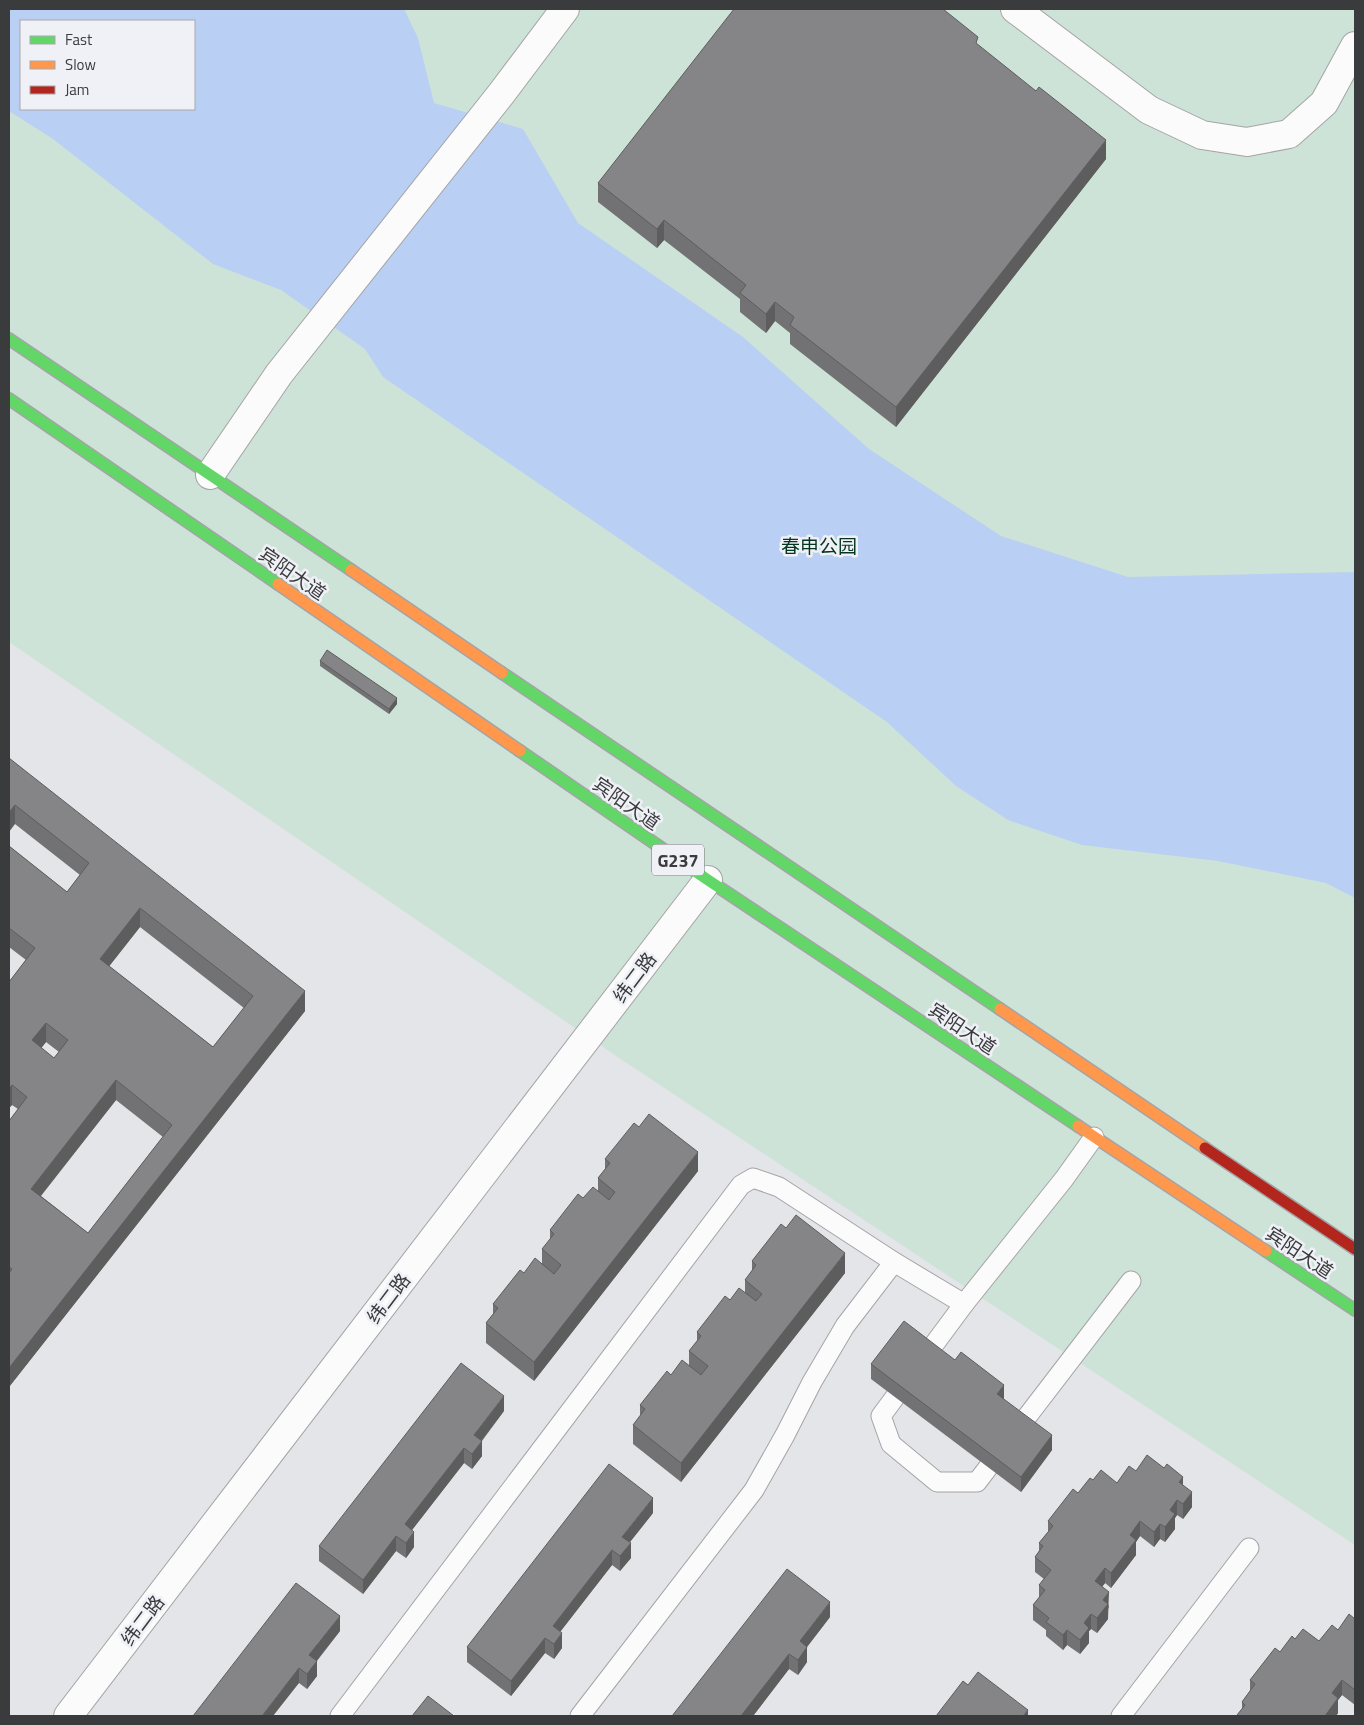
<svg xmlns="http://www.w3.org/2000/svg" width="1364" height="1725" font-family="'Titillium Web','Noto Sans SC',sans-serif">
  <rect width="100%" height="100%" fill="#e4e5e8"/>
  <!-- green -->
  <path fill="#cee3d8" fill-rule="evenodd" d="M9,9H1355V1545L619,1058L9,642ZM21,21H194V109H21Z"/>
  <!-- water -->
  <path fill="#b9cff3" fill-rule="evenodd" d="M9,9H404L418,38L434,103L523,129L578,223L743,337L869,449L1001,536L1128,577L1355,572V898L1326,883L1218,861L1082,845L1008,820L956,786L887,722L383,377L365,349L281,290L213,264L53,139L9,111ZM21,21H194V109H21Z"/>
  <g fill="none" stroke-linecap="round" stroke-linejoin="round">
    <defs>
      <g id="lane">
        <polyline points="1094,1137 1064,1179 964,1304 881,1416 891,1444 937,1482 977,1482 1131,1281"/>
        <polyline points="340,1716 741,1185 753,1178 779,1187 894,1262 964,1304"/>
        <polyline points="580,1716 754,1490 785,1435 812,1382 845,1326 894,1262"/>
        <polyline points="1121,1716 1249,1548"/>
      </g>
      <g id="street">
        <polyline points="1015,9 1149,110 1202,135 1247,142 1289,134 1324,103 1355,46"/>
        <polyline points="210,475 279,374 501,94 565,9"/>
        <polyline points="68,1716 708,880"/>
      </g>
      <g id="fast">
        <polyline points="9,339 351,570"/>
        <polyline points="9,399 278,584"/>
        <polyline points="502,673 1000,1009"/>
        <polyline points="520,751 708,880 1078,1126"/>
        <polyline points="1266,1251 1355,1310"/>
      </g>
      <g id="slow">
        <polyline points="351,570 502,673"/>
        <polyline points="278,584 520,751"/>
        <polyline points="1000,1009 1205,1148"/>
        <polyline points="1078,1126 1266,1251"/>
      </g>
      <polyline id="jam" points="1205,1148 1355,1249"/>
    </defs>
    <!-- lane casing -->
    <use href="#lane" stroke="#a4a4a6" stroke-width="21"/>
    <!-- street casing -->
    <use href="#street" stroke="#a4a4a6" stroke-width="30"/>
    <!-- fast casing -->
    <use href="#fast" stroke="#a4a4a6" stroke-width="14"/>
    <!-- slow casing -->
    <use href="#slow" stroke="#a4a4a6" stroke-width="14"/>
    <!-- jam casing -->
    <use href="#jam" stroke="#a4a4a6" stroke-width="14"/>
    <!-- lane -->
    <use href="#lane" stroke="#fbfbfc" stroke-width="19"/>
    <!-- street -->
    <use href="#street" stroke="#fbfbfc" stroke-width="28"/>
    <!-- fast -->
    <use href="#fast" stroke="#63d668" stroke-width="11"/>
    <!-- slow -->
    <use href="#slow" stroke="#ff974d" stroke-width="11"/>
    <!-- jam -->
    <use href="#jam" stroke="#b3261e" stroke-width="11"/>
  </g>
  <!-- wall -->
  <g fill="#727274" fill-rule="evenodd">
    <polygon points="978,45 1106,159 896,427 790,344 790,333 775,321 766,333 740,312 740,299 664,240 657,248 598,202 598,183"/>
    <polygon points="320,661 397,704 389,714 320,666"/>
    <path d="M9,758L305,1011L9,1387V1121L18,1109L12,1105L9,1108V982L26,960L9,947V846L67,892L80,875L15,824ZM140,927L244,1008L213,1047L109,966ZM46,1042L59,1052L54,1058L41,1048ZM116,1100L163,1137L88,1233L41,1196Z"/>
    <polygon points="605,1159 698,1171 534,1381 486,1343 486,1323 493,1314 493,1304 524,1273 542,1264 542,1249 550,1240 550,1230 583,1198 598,1191 598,1178 605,1169"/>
    <polygon points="752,1261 845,1273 681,1482 633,1444 633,1425 640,1416 640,1405 671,1375 689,1365 689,1351 697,1341 697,1332 730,1300 745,1292 745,1280 752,1271"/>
    <polygon points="871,1364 1004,1400 1052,1450 1021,1492 871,1379"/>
    <polygon points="504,1411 482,1441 482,1456 472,1469 464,1463 412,1530 414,1547 406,1558 396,1551 363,1594 319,1561 319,1546"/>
    <polygon points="1136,1471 1183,1485 1192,1507 1183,1519 1177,1515 1175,1518 1175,1529 1165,1542 1160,1539 1154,1547 1140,1536 1136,1542 1136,1555 1111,1588 1105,1583 1102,1587 1109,1607 1108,1609 1108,1619 1097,1633 1091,1629 1089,1631 1089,1643 1080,1654 1067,1645 1063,1650 1046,1636 1046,1630 1033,1620 1033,1605 1039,1598 1039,1585 1044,1579 1035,1572 1035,1557 1039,1551 1039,1543 1048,1532 1048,1521 1078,1493 1093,1480 1117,1483"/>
    <polygon points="653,1513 630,1542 631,1558 620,1571 612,1565 560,1632 562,1648 554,1659 545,1653 511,1696 467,1662 467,1647"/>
    <polygon points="830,1617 807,1647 807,1662 798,1675 789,1669 753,1716 672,1716"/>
    <polygon points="1355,1619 1355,1705 1342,1695 1338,1700 1338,1713 1336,1716 1237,1716 1242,1709 1242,1702 1250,1691 1250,1680 1280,1652 1295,1639 1319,1641"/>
    <polygon points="340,1631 317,1661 317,1676 307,1689 299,1683 193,1716"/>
  </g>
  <!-- shaded-wall -->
  <g fill="#5d5d5e">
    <polygon points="1106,140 1106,159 896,427 896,407"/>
    <polygon points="664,220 664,240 657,248 657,229"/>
    <polygon points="775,302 775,321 766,333 766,314"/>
    <polygon points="397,698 397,704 389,714 389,709"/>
    <polygon points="15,805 15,824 9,832 9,812"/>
    <polygon points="140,908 140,927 100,978 100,959"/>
    <polygon points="305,991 305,1011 9,1387 9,1368"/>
    <polygon points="46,1023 46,1042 32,1060 32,1040"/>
    <polygon points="116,1080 116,1100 31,1208 31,1189"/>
    <polygon points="12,1085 12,1105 9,1108 9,1089"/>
    <polygon points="698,1152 698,1171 534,1381 534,1362"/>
    <polygon points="845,1253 845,1273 681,1482 681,1463"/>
    <polygon points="1004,1385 1004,1400 997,1394"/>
    <polygon points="504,1396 504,1411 474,1450 474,1435"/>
    <polygon points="1052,1435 1052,1450 1021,1492 1021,1477"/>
    <polygon points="482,1441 482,1456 472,1469 472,1454"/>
    <polygon points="464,1448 464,1463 405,1539 405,1524"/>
    <polygon points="1183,1477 1183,1492 1179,1482"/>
    <polygon points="1192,1492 1192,1507 1183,1519 1183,1504"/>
    <polygon points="653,1498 653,1513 622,1552 622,1537"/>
    <polygon points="1177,1500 1177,1515 1175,1518 1175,1529 1165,1542 1165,1527 1170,1510"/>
    <polygon points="1140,1521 1140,1536 1136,1542 1136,1555 1111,1588 1111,1573 1130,1535"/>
    <polygon points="1160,1524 1160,1539 1154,1547 1154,1532"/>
    <polygon points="414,1532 414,1547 406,1558 406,1543"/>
    <polygon points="396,1536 396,1551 363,1594 363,1580"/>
    <polygon points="631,1543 631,1558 620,1571 620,1556"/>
    <polygon points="612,1550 612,1565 553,1641 553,1626"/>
    <polygon points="1105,1568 1105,1583 1095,1596 1095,1581"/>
    <polygon points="1109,1592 1108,1619 1097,1633 1097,1618 1103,1600"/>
    <polygon points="830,1602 830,1617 800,1656 800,1641"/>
    <polygon points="1091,1614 1091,1629 1089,1631 1089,1643 1080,1654 1080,1640 1084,1623"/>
    <polygon points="340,1616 340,1631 309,1670 309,1655"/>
    <polygon points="1067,1630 1067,1645 1063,1650 1063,1635"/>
    <polygon points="562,1633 562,1648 554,1659 554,1644"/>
    <polygon points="545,1638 545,1653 511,1696 511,1681"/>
    <polygon points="807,1647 807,1662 798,1675 798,1660"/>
    <polygon points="789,1654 789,1669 753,1716 741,1716"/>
    <polygon points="317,1661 317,1676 307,1689 307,1674"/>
    <polygon points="299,1668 299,1683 273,1716 262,1716"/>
    <polygon points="1342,1680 1342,1695 1338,1700 1338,1713 1336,1716 1325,1716 1332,1693"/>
    <polygon points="1028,1710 1028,1716 1023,1716"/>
  </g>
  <!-- building -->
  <g fill="#858587" stroke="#5d5d5e" fill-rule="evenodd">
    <polygon points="734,9 943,9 978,37 976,43 1036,91 1039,87 1106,140 896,407 790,325 794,317 775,302 766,314 740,293 746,285 664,220 657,229 598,183"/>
    <polygon points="327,650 397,698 389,709 320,661"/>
    <path d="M9,758L305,991L9,1368V1273L12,1269L9,1267V1121L27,1097L12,1085L9,1089V982L35,948L9,928V846L67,892L89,863L15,805L9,812ZM140,908L253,996L213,1047L100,959ZM46,1023L68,1040L54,1058L32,1040ZM116,1080L172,1125L88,1233L31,1189Z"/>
    <polygon points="649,1114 698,1152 534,1362 486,1323 498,1308 493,1304 520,1270 524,1273 535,1258 554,1274 561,1265 542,1249 554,1234 550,1230 578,1194 583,1198 593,1187 609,1200 615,1192 598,1178 610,1163 605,1159 634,1123 639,1127"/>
    <polygon points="796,1215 845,1253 681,1463 633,1425 645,1409 640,1405 667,1371 671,1375 682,1360 701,1375 708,1366 689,1351 701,1336 697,1332 725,1296 730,1300 739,1288 756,1301 762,1294 745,1280 756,1265 752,1261 781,1224 786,1228"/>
    <polygon points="904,1321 955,1360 961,1352 1004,1385 997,1394 1052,1435 1021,1477 871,1364"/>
    <polygon points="461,1363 504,1396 474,1435 482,1441 472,1454 464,1448 405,1524 414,1532 406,1543 396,1536 363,1580 319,1546"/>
    <polygon points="1147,1455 1164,1468 1167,1464 1183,1477 1179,1482 1192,1492 1183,1504 1177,1500 1170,1510 1175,1514 1165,1527 1160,1524 1154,1532 1140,1521 1130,1535 1136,1540 1111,1573 1105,1568 1095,1581 1109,1592 1103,1600 1108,1604 1097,1618 1091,1614 1084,1623 1089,1628 1080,1640 1067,1630 1063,1635 1046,1622 1049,1618 1033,1605 1045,1590 1039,1585 1051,1570 1035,1557 1043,1546 1039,1543 1053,1526 1048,1521 1073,1489 1078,1493 1090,1478 1093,1480 1101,1470 1117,1483 1129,1466 1136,1471"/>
    <polygon points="609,1464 653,1498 622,1537 631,1543 620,1556 612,1550 553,1626 562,1633 554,1644 545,1638 511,1681 467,1647"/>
    <polygon points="787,1569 830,1602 800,1641 807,1647 798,1660 789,1654 741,1716 672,1716"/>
    <polygon points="296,1583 340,1616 309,1655 317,1661 307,1674 299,1668 262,1716 193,1716"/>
    <polygon points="1349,1614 1355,1619 1355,1690 1342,1680 1332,1693 1338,1698 1325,1716 1238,1716 1237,1715 1245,1705 1242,1702 1255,1684 1250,1680 1275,1648 1280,1652 1292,1636 1295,1639 1303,1629 1319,1641 1332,1625 1338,1630"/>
    <polygon points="978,1672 1028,1710 1023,1716 936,1716 963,1681 968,1685"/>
    <polygon points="428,1696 454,1716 412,1716"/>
  </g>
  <g text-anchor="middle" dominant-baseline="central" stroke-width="5" stroke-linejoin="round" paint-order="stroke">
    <!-- shield labels -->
    <rect fill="#f0f1f6" stroke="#717274" stroke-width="1" x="652" y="844.5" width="52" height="31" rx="4"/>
    <g font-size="18" font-weight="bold" fill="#3a3b3d">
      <text x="678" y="860">G237</text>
    </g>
    <!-- park labels -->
    <g font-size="19" fill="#053620" stroke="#f0f1f6">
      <text x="819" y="545">春申公园</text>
    </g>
    <!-- street labels -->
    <g font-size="19" fill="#3a3b3d" stroke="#f0f1f6">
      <text transform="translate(293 573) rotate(35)">宾阳大道</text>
      <text transform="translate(627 803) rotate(35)">宾阳大道</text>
      <text transform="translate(634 977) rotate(-53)">纬二路</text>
      <text transform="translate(963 1028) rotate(34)">宾阳大道</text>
      <text transform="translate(1300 1252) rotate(34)">宾阳大道</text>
      <text transform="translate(388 1298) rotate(-53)">纬二路</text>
      <text transform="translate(142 1620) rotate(-53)">纬二路</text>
    </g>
  </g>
  <!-- border -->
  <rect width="1364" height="1725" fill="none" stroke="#3a3b3d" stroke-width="20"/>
  <!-- legend -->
  <rect x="20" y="20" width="175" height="90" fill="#f0f1f6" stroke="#a7a8ac"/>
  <rect x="30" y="36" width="25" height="8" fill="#63d668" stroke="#a7a8ac"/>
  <text x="65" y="45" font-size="15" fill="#3a3b3d">Fast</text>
  <rect x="30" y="61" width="25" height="8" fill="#ff974d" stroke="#a7a8ac"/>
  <text x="65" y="70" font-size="15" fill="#3a3b3d">Slow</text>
  <rect x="30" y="86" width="25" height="8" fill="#b3261e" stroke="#a7a8ac"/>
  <text x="65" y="95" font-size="15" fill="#3a3b3d">Jam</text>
</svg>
